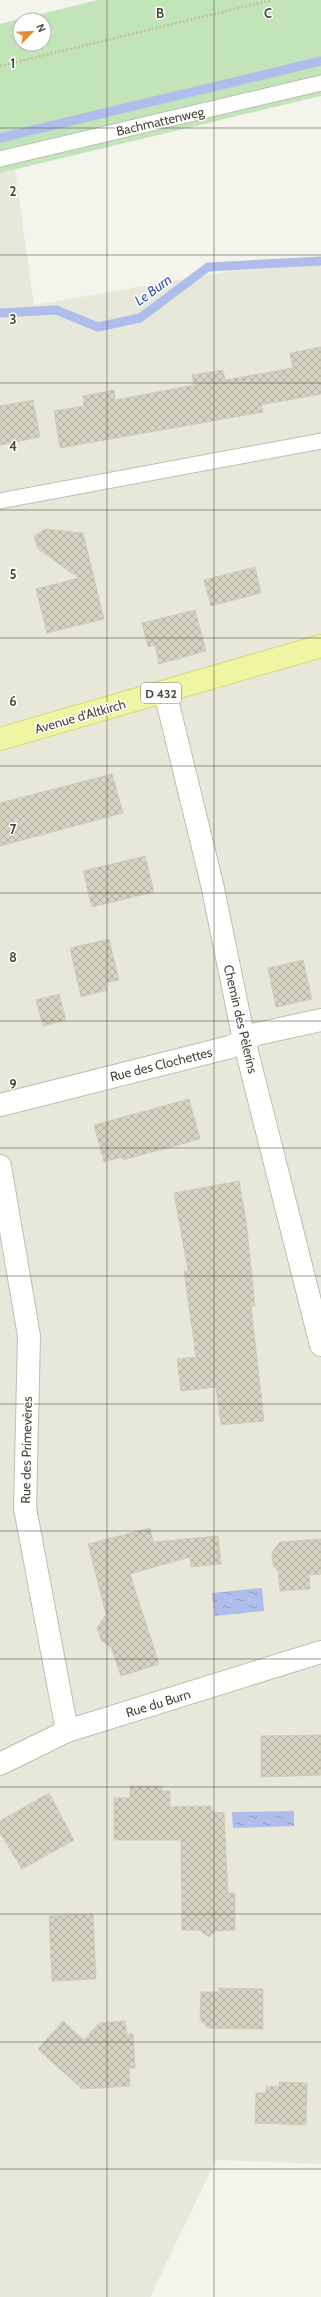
<svg xmlns="http://www.w3.org/2000/svg" width="321" height="2297" font-family="Cabin,sans-serif">
  <defs>
    <pattern id="water-ripples" width="26" height="14" patternUnits="userSpaceOnUse"><rect width="26" height="14" fill="#aebdeb"/><path d="M2 4q2-2 4 0t4 0M15 11q2-2 4 0t4 0" fill="none" stroke="#909cbf"/></pattern>
    <pattern id="building-cross-hatch" width="8" height="8" patternUnits="userSpaceOnUse"><rect width="8" height="8" fill="#d5d4c2"/><path d="M0 0l8 8M0 8l8-8" fill="none" stroke="#afae9f"/></pattern>
  </defs>
  <rect width="100%" height="100%" fill="#f4f4ec"/>
  <!-- residential -->
  <polygon fill="#e7e8da" points="15,170 34,305 225,272 321,265 321,2164 216,2160 150,2297 0,2297 0,173"/>
  <!-- green -->
  <path fill="#c1e4b9" fill-rule="evenodd" d="M98,0H321V96L0,173V24ZM20,20H44V44H20Z"/>
  <!-- water -->
  <g fill="url(#water-ripples)">
    <polygon points="262,1588 264,1611 215,1616 212,1593"/>
    <polygon points="294,1811 294,1826 233,1828 232,1812"/>
  </g>
  <g fill="none" stroke-linecap="round" stroke-linejoin="round">
    <!-- stream -->
    <g stroke="#aebdeb" stroke-width="9">
      <polyline points="0,138 321,61"/>
      <polyline points="0,313 56,310 98,327 140,318 208,267 321,261"/>
    </g>
  </g>
  <!-- building -->
  <g fill="url(#building-cross-hatch)" stroke="#cfceb6">
    <polygon points="321,347 321,394 261,405 263,412 60,448 54,411 84,406 83,396 114,390 115,400 194,385 192,375 223,370 225,380 293,368 290,353"/>
    <polygon points="33,400 40,437 0,445 0,406"/>
    <polygon points="46,529 83,533 104,619 47,633 36,589 79,578 38,549 34,536"/>
    <polygon points="255,567 261,593 211,606 204,580"/>
    <polygon points="195,610 206,651 159,664 155,645 148,647 142,623"/>
    <polygon points="112,774 123,813 0,846 0,803"/>
    <polygon points="145,856 154,892 92,907 83,871"/>
    <polygon points="109,939 119,980 105,983 107,990 81,997 70,948"/>
    <polygon points="303,960 312,999 276,1007 268,968"/>
    <polygon points="59,994 66,1020 43,1026 36,1000"/>
    <polygon points="189,1099 200,1139 123,1160 122,1157 104,1162 94,1125"/>
    <polygon points="239,1181 246,1220 255,1306 251,1306 264,1421 221,1425 216,1387 181,1391 177,1359 196,1357 184,1271 188,1271 174,1193"/>
    <polygon points="150,1528 153,1542 218,1536 221,1564 191,1567 190,1557 130,1574 159,1664 121,1676 111,1647 102,1641 97,1628 106,1614 88,1544"/>
    <polygon points="321,1539 321,1574 309,1575 310,1589 280,1591 278,1571 273,1566 272,1552 280,1542"/>
    <polygon points="321,1735 321,1775 261,1777 261,1736"/>
    <polygon points="130,1786 162,1786 162,1791 170,1791 170,1807 211,1806 212,1812 224,1813 228,1893 235,1893 235,1930 216,1931 209,1937 199,1930 182,1930 181,1840 114,1840 114,1798 130,1798"/>
    <polygon points="49,1793 74,1840 22,1869 0,1833 0,1821"/>
    <polygon points="93,1914 96,1979 52,1981 49,1916"/>
    <polygon points="219,1988 263,1989 263,2029 208,2028 200,2020 201,1992 219,1992"/>
    <polygon points="63,2021 84,2040 99,2023 125,2021 127,2034 133,2034 135,2068 129,2068 130,2086 82,2089 38,2049"/>
    <polygon points="279,2082 307,2083 306,2125 255,2123 256,2093 266,2093 266,2086 279,2087"/>
  </g>
  <g fill="none" stroke-linecap="round" stroke-linejoin="round">
    <defs>
      <g id="service">
        <polyline points="0,159 321,83"/>
        <polyline points="0,501 321,441"/>
      </g>
      <g id="minor">
        <polyline points="165,692 212,884 244,1040 321,1345"/>
        <polyline points="0,1105 230,1047 257,1034 321,1020"/>
        <polyline points="0,1166 29,1336 25,1508 67,1731"/>
        <polyline points="0,1764 67,1731 321,1652"/>
      </g>
      <polyline id="primary" points="0,739 321,646"/>
    </defs>
    <!-- service casing -->
    <use href="#service" stroke="#bfbfaf" stroke-width="17"/>
    <!-- minor casing -->
    <use href="#minor" stroke="#bfbfaf" stroke-width="24"/>
    <!-- primary casing -->
    <use href="#primary" stroke="#d5da74" stroke-width="24"/>
    <!-- path -->
    <polyline stroke="#c0bfa1" stroke-width="2.5" stroke-dasharray="2 2" stroke-linecap="butt" points="0,66 272,0"/>
    <!-- service -->
    <use href="#service" stroke="#fff" stroke-width="15"/>
    <!-- minor -->
    <use href="#minor" stroke="#fff" stroke-width="22"/>
    <!-- primary -->
    <use href="#primary" stroke="#f0f5a4" stroke-width="22"/>
  </g>
  <!-- grid -->
  <path fill="none" stroke="#48483a" stroke-width="1" stroke-opacity="0.55" d="M107,0V2297M214,0V2297M0,128H321M0,255H321M0,383H321M0,510H321M0,638H321M0,766H321M0,893H321M0,1021H321M0,1148H321M0,1276H321M0,1404H321M0,1531H321M0,1659H321M0,1787H321M0,1914H321M0,2042H321M0,2169H321"/>
  <g text-anchor="middle" dominant-baseline="central" stroke-width="3" stroke-linejoin="round" paint-order="stroke">
    <!-- shield labels -->
    <rect fill="#fff" stroke="#7f7f75" stroke-width="1" x="141" y="683" width="40" height="20" rx="3"/>
    <g font-size="12" font-weight="bold" fill="#48483a">
      <text x="161" y="693">D 432</text>
    </g>
    <!-- street labels -->
    <g font-size="13" fill="#48483a" stroke="#fff">
      <text transform="translate(160 121) rotate(-13)">Bachmattenweg</text>
      <text transform="translate(80 716) rotate(-16)">Avenue d'Altkirch</text>
      <text transform="translate(241 1019) rotate(77)">Chemin des Pèlerins</text>
      <text transform="translate(161 1064) rotate(-14)">Rue des Clochettes</text>
      <text transform="translate(26 1450) rotate(-89)">Rue des Primevères</text>
      <text transform="translate(158 1703) rotate(-17)">Rue du Burn</text>
    </g>
    <!-- water labels -->
    <g font-size="14" font-style="italic" fill="#3c56ab" stroke="#fff">
      <text transform="translate(153 290) rotate(-36)">Le Burn</text>
    </g>
  </g>
  <g font-size="13" text-anchor="middle" font-weight="bold" fill="#48483a" stroke="#fff" stroke-width="3" stroke-linejoin="round" paint-order="stroke">
    <text x="160" y="18">B</text>
    <text x="268" y="18">C</text>
    <text x="13" y="68">1</text>
    <text x="13" y="196">2</text>
    <text x="13" y="324">3</text>
    <text x="13" y="451">4</text>
    <text x="13" y="579">5</text>
    <text x="13" y="706">6</text>
    <text x="13" y="834">7</text>
    <text x="13" y="962">8</text>
    <text x="13" y="1089">9</text>
  </g>
  <!-- north arrow -->
  <g transform="translate(32 32) rotate(66)"><circle r="19" fill="#ffffff" stroke="#b6b6b0"/>
  <path d="M0-3L7 15L0 10L-7 15Z" fill="#e68b31"/>
  <text y="-6" font-size="11" font-weight="bold" text-anchor="middle" fill="#48483a">N</text>
  </g>
</svg>
